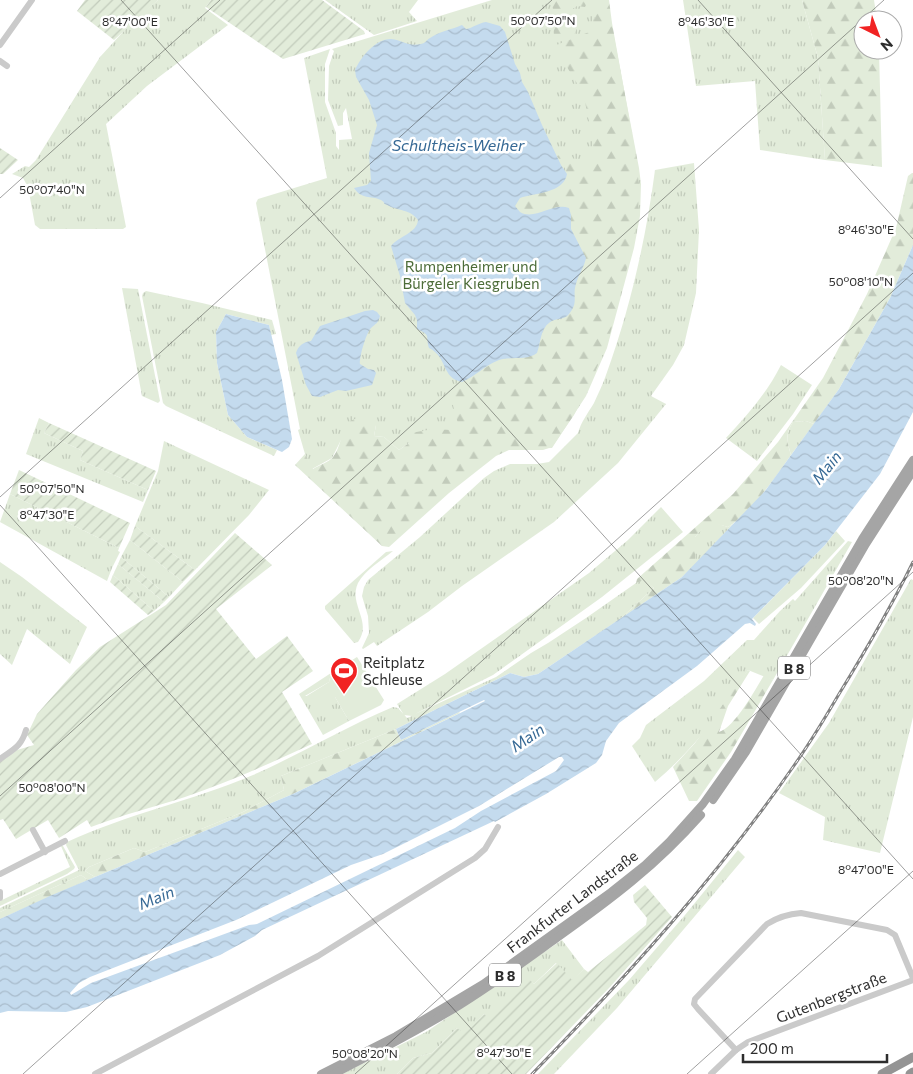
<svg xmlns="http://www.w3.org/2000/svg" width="913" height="1074" font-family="Commissioner,sans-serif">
  <defs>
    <pattern id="grass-tufts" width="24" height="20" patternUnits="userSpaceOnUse" patternTransform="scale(1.25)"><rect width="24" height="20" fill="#e2ecda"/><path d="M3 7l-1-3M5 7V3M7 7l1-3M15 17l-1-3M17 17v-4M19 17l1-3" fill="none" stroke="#c2cbbb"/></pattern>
    <pattern id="forest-firs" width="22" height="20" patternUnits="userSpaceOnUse" patternTransform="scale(1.25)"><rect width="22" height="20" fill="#e2ecda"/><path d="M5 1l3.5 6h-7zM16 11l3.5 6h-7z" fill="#c2cbbb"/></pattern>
    <pattern id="garden-furrows" width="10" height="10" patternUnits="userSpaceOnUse" patternTransform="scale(1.25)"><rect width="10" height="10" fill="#e2ecda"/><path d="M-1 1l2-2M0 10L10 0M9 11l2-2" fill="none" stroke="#c2cbbb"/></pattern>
    <pattern id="water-waves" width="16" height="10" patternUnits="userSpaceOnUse" patternTransform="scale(1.25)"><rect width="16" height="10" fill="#c4dbee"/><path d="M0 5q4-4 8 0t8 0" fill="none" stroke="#a9bccc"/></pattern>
  </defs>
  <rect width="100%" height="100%" fill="#fff"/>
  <!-- grass -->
  <g fill="url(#grass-tufts)">
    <polygon points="158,0 211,0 205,8 228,25 147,86 106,124 126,227 123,229 40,229 35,225 28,187 23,178 12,174 25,166 29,167 36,160 100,57 132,22"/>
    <polygon points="325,0 418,0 409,12 417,21 374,35"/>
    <polygon points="492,0 607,0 639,168 641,184 640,216 634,248 607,348 586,396 552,448 506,449 409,443 399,450 384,437 374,436 376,425 341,440 332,458 312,469 305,454 298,430 300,429 256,203 258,199 327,178 304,58 330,49 325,64 325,102 336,133 336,146 339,150 339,140 352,139 346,108 343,113 343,125 338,126 328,100 329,66 334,51 332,49"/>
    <polygon points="683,0 802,0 818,58 825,160 760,150 755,81 696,86"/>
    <path d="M694,163L699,230L696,293L684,345L673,365L651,396L666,404L618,463L554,522L462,586L428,612L377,646L374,642L363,649L362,648L369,633L368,616L362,596L364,587L368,580L420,537L484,478L494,471L510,464H537L549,462L578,433C581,422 588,413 594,403C598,394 603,384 606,375C630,309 646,239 655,170Z"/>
    <polygon points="122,288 138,289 160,401 158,403 142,396"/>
    <polygon points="146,291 202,303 272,320 276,334 271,335 269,325 226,314 216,332 217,363 228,415 247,437 277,450 274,456 166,406 163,403 142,296 143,293"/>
    <path d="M781,365L812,385L793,414L757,461L726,438C747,415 767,393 781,365Z"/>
    <polygon points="39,418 49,423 44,433 83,451 80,460 148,490 143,502 26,454"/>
    <path d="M806,421L814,424L791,455C787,442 785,434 793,422Z"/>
    <polygon points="164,441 269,490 249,515 195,570 135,526 158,471"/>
    <polygon points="10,494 119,548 118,551 120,552 112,568 107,581 0,522"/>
    <path d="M661,507L683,532L602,597L493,675L415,714L496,677L531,653L548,643L586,618L636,583L644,579L654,588L620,619L538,674L524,677L510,673L396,729L281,776L284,790L243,812L145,852L134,848L89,867L85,871L95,877L88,880L81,875L0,912V908L79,870L66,845L67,842C127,814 192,801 253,775C301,754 345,727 393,707L398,708L407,718L412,716L404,715L397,704L445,674L589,573L628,540Z"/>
    <polygon points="715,523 728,527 734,523 695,565 695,537 705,525"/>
    <polygon points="836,531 845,541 801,588 759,624 753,618 825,545"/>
    <polygon points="130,540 183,582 169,597 121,557"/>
    <path d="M848,541L852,542L773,680L748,670C723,711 692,751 655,782L632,746L640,738L646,725L704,681L747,640H754L780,611L793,599L795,601Z"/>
    <path d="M393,551C382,560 365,570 358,583C348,604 373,622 358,642L354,643L325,609V606L386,552Z"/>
    <polygon points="0,562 22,577 87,627 70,664 27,629 12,665 0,654"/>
    <polygon points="118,564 164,602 154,611 113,575"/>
    <polygon points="911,579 913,580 913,717 880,853 823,840 825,817 779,793 829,723"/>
    <polygon points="331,673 329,682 305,696 335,697 349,721 323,735 299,694"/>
    <polygon points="61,846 63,846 75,867 74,869 67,874 0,906 0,901 70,867"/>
    <polygon points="738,850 745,857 617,1008 554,1074 538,1074 629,980 685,915"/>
    <polygon points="562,940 584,969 572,981 556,963 534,984 529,980 488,1018 484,1014 464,1034 457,1028 432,1053 413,1058 397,1074 342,1074 426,1032"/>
  </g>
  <!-- forest -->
  <g fill="url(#forest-firs)">
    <polygon points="550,0 583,0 586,5 585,7 577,6 569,11 572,21 578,27 574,34 557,42 554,39 553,9"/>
    <path d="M595,0H609L612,23L634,145L639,185L638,215L633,245L609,338L591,382L574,415L552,447L543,450H509L496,456L449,493L389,547L382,546L295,465L305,454L313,469C319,465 329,462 333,457C348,436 334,421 367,416L376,425L374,436L384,437L399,450L409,443L411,433L433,429L451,430L458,423C453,407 449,396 458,381H465L496,361L507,358L527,357L539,350C540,333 545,322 562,319L576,299L575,284L585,256L582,253L571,229V219L561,206L529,215L519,212L515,206L520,198L554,189L565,181V168L557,156L568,152L578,164L595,165L598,163L583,93L554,46L589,32L599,6Z"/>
    <polygon points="802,0 874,0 877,20 863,20 863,50 879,50 882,167 825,160 818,58"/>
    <path d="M912,173H913V245L890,298L839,389L814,424L806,421L793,422C785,434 787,442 791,455C774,479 753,511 728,527C710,522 707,523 695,537V565L682,577L620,619L654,588L644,580L636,583L637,579L733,494L778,442L823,378L867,294L896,228L908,176Z"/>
    <path d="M748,670L750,671L728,706L719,732C734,728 756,689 764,675L773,680L731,752L697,801H689L673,767L695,743Z"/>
    <polygon points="459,712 460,713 293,794 95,877 85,871 89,867 134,848 145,852 243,812 284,790 281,776 396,729 401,740"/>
    <polygon points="81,875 88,880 0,919 0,912"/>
  </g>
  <!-- garden -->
  <g fill="url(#garden-furrows)">
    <polygon points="85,0 158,0 114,40 77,11"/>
    <polygon points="211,0 322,0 364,31 365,34 283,59 206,7"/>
    <polygon points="0,148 18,160 3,174 0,174"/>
    <polygon points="49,423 156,471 148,490 80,460 83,451 44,433"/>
    <polygon points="19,470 130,523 119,548 10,494"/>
    <polygon points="135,526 195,570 183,582 130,540"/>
    <path d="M235,533L272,565L216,609L256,659L287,636L313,671L282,692L312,744C271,763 229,782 185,797C154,807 122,815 91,827L87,820L59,838L48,820L16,839L3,819L0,820V762L17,750L34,745L27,735L37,714L76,670L100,647L166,605Z"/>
    <polygon points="121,557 169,597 164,602 118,564"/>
    <polygon points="113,575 154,611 148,615 110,582"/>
    <polygon points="645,885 672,917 610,987 526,1074 397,1074 413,1058 432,1053 457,1028 464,1033 484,1014 488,1017 529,979 534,984 557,963 572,980 584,969 588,972 646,925 647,918 634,902 633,895"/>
  </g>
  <!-- pitch -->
  <polygon fill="#e2ecda" points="357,657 384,700 381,705 349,721 335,697 314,710 305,697 329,682 331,673"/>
  <!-- water -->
  <g fill="url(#water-waves)" fill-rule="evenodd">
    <path d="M486,22L500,26L505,32L515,64L520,73L522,82L528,92L542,125L561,165L567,174C564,193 535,193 520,198L515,206L520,212C535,221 553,202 569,208L571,215V229L586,258C584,268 578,275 576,284C572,296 579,302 569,314C564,320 558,318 552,321C540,327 541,343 537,353C527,361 512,356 499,360C485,365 476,376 462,382C441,378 448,357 429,348C425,335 432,336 417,329V320L415,315L405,303L400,276L391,246C399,236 417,233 418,220C410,209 398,211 387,205C381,202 387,204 381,200C370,195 362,200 354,188L367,185L371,181L369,153L377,125L369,100L356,77L355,70C361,57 375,39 391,39C403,40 408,47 421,44C426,43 426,40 430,38C438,32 453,29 462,25L466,29C473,28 478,23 486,22Z"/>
    <path d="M913,245V412L880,474L825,545L752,619L756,624L755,626L750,623L745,624L697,666L619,723L606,741L602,755L596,763L546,794L495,822L494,821L262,930L255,936L220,955L87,1007L66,1012L8,1011L0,1013V919L52,895L293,794L485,701L484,700L401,740L396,729L510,673L524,677L538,674L682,577L765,491L839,389L890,298ZM559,757H562L564,760L556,771L481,811L455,828L257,924L249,925L91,983L71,995L70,993L79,983L90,977L236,920L351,865L383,854L479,806Z"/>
    <path d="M373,310L377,312L380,316C378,324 376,323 371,328C366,333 359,358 360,364L368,369L374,370L376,373L372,385L346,391L338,390L320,397L312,396L306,385L296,353C298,346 303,342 311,341L320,326L365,311Z"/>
    <polygon points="226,314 269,325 282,380 292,439 289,447 282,452 247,437 228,415 217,363 216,332"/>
  </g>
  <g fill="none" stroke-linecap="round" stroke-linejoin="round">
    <!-- minor -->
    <g stroke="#cacaca" stroke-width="6">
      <polyline points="0,45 32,0"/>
      <polyline points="0,61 7,66"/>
      <path d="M0,759C14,749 21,747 26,730"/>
      <polyline points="33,830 45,852"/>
      <polyline points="0,874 65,841"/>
      <polyline points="0,892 0,898"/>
      <path d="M736,1050L698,1009L694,1004L695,999L767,924C778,917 788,914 801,913L887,930L895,935L913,978"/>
      <polyline points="95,1074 318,956 475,858 485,849 498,827"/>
      <polyline points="711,1074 736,1050 748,1042 913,980"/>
    </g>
    <!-- major -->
    <g stroke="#a5a5a5" stroke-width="8">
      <polyline points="713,800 746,752 866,544 913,471"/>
      <polyline points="321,1074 396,1036 483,984 611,892 645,865 669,842 703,804 735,759 862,539 913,460"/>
      <path d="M334,1074C377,1052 420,1030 460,1005C494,984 525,961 557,938C612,899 656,866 701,815"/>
    </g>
    <!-- highway -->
    <g stroke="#949494" stroke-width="9">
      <polyline points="882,1074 913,1057"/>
      <polyline points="910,1074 913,1072"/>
    </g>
    <defs>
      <path id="rail" d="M532,1074C625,978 717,877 793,767C810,743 825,718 839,694C866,650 891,607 913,562"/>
    </defs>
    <!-- rail casing -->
    <use href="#rail" stroke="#828282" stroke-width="3"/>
    <!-- rail -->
    <use href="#rail" stroke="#fff" stroke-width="1" stroke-dasharray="4" stroke-linecap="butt"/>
  </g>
  <!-- ticks -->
  <path fill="none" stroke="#2d2d2d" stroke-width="1" stroke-opacity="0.45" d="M121,0L913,879M698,0L913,239M0,198L220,0M0,497L552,0M0,505L512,1074M0,796L884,0M23,1074L913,273M355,1074L913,572M687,1074L913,871"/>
  <!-- icons -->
  <defs>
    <symbol id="stadium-pin" viewBox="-11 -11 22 30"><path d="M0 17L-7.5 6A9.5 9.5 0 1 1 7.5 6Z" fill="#f12323" stroke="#fff"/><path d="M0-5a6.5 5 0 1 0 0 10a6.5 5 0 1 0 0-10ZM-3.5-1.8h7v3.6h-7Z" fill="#fff"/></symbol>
  </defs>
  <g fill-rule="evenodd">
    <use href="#stadium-pin" x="328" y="655" width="32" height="43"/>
  </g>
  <g text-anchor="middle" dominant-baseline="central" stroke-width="5" stroke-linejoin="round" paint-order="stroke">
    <!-- shield labels -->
    <g fill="#fff" stroke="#6c6c6c" stroke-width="1">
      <rect x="778" y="656.5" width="32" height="23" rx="4"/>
      <rect x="489" y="963.5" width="32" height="23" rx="4"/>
    </g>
    <g font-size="14" font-weight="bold" fill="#2d2d2d">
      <text x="794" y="668">B 8</text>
      <text x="505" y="975">B 8</text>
    </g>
    <!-- park labels -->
    <g font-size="15" fill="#4c6c38" stroke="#fff">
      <text x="471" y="266">Rumpenheimer und<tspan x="471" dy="17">Bürgeler Kiesgruben</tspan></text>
    </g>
    <!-- poi labels -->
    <g font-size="15" fill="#2d2d2d" stroke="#fff" text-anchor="start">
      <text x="363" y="662">Reitplatz<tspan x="363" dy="17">Schleuse</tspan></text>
    </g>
    <!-- street labels -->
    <g font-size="15" fill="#2d2d2d" stroke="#fff">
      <text transform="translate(572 901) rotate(-37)">Frankfurter Landstraße</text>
      <text transform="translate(831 997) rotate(-21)">Gutenbergstraße</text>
    </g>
    <!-- water labels -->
    <g font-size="16" font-style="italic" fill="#366995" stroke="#fff">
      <text x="458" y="144">Schultheis-Weiher</text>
      <text transform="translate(826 467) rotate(-51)">Main</text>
      <text transform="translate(527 737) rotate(-34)">Main</text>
      <text transform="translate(156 897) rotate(-22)">Main</text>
    </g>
  </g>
  <g font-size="12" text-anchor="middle" fill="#2d2d2d" stroke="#fff" stroke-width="5" stroke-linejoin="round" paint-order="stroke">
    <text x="543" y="25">50°07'50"N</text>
    <text x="130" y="26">8°47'00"E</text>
    <text x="706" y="26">8°46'30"E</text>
    <text x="52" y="194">50°07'40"N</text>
    <text x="866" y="234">8°46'30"E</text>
    <text x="861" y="286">50°08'10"N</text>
    <text x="52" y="493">50°07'50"N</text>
    <text x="47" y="519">8°47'30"E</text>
    <text x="861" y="585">50°08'20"N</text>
    <text x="52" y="792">50°08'00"N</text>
    <text x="866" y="874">8°47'00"E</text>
    <text x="504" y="1057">8°47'30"E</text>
    <text x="365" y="1058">50°08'20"N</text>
  </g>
  <!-- north arrow -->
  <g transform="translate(878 35) rotate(138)"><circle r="24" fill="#ffffff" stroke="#ababab"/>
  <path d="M0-4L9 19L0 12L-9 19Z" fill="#f12323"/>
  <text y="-8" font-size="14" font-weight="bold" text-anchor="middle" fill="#2d2d2d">N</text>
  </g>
  <!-- scale -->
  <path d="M743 1054v8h144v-8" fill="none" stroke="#2d2d2d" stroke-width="2.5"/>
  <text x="750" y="1054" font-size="15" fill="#2d2d2d" stroke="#ffffff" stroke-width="4" paint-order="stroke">200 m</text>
</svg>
